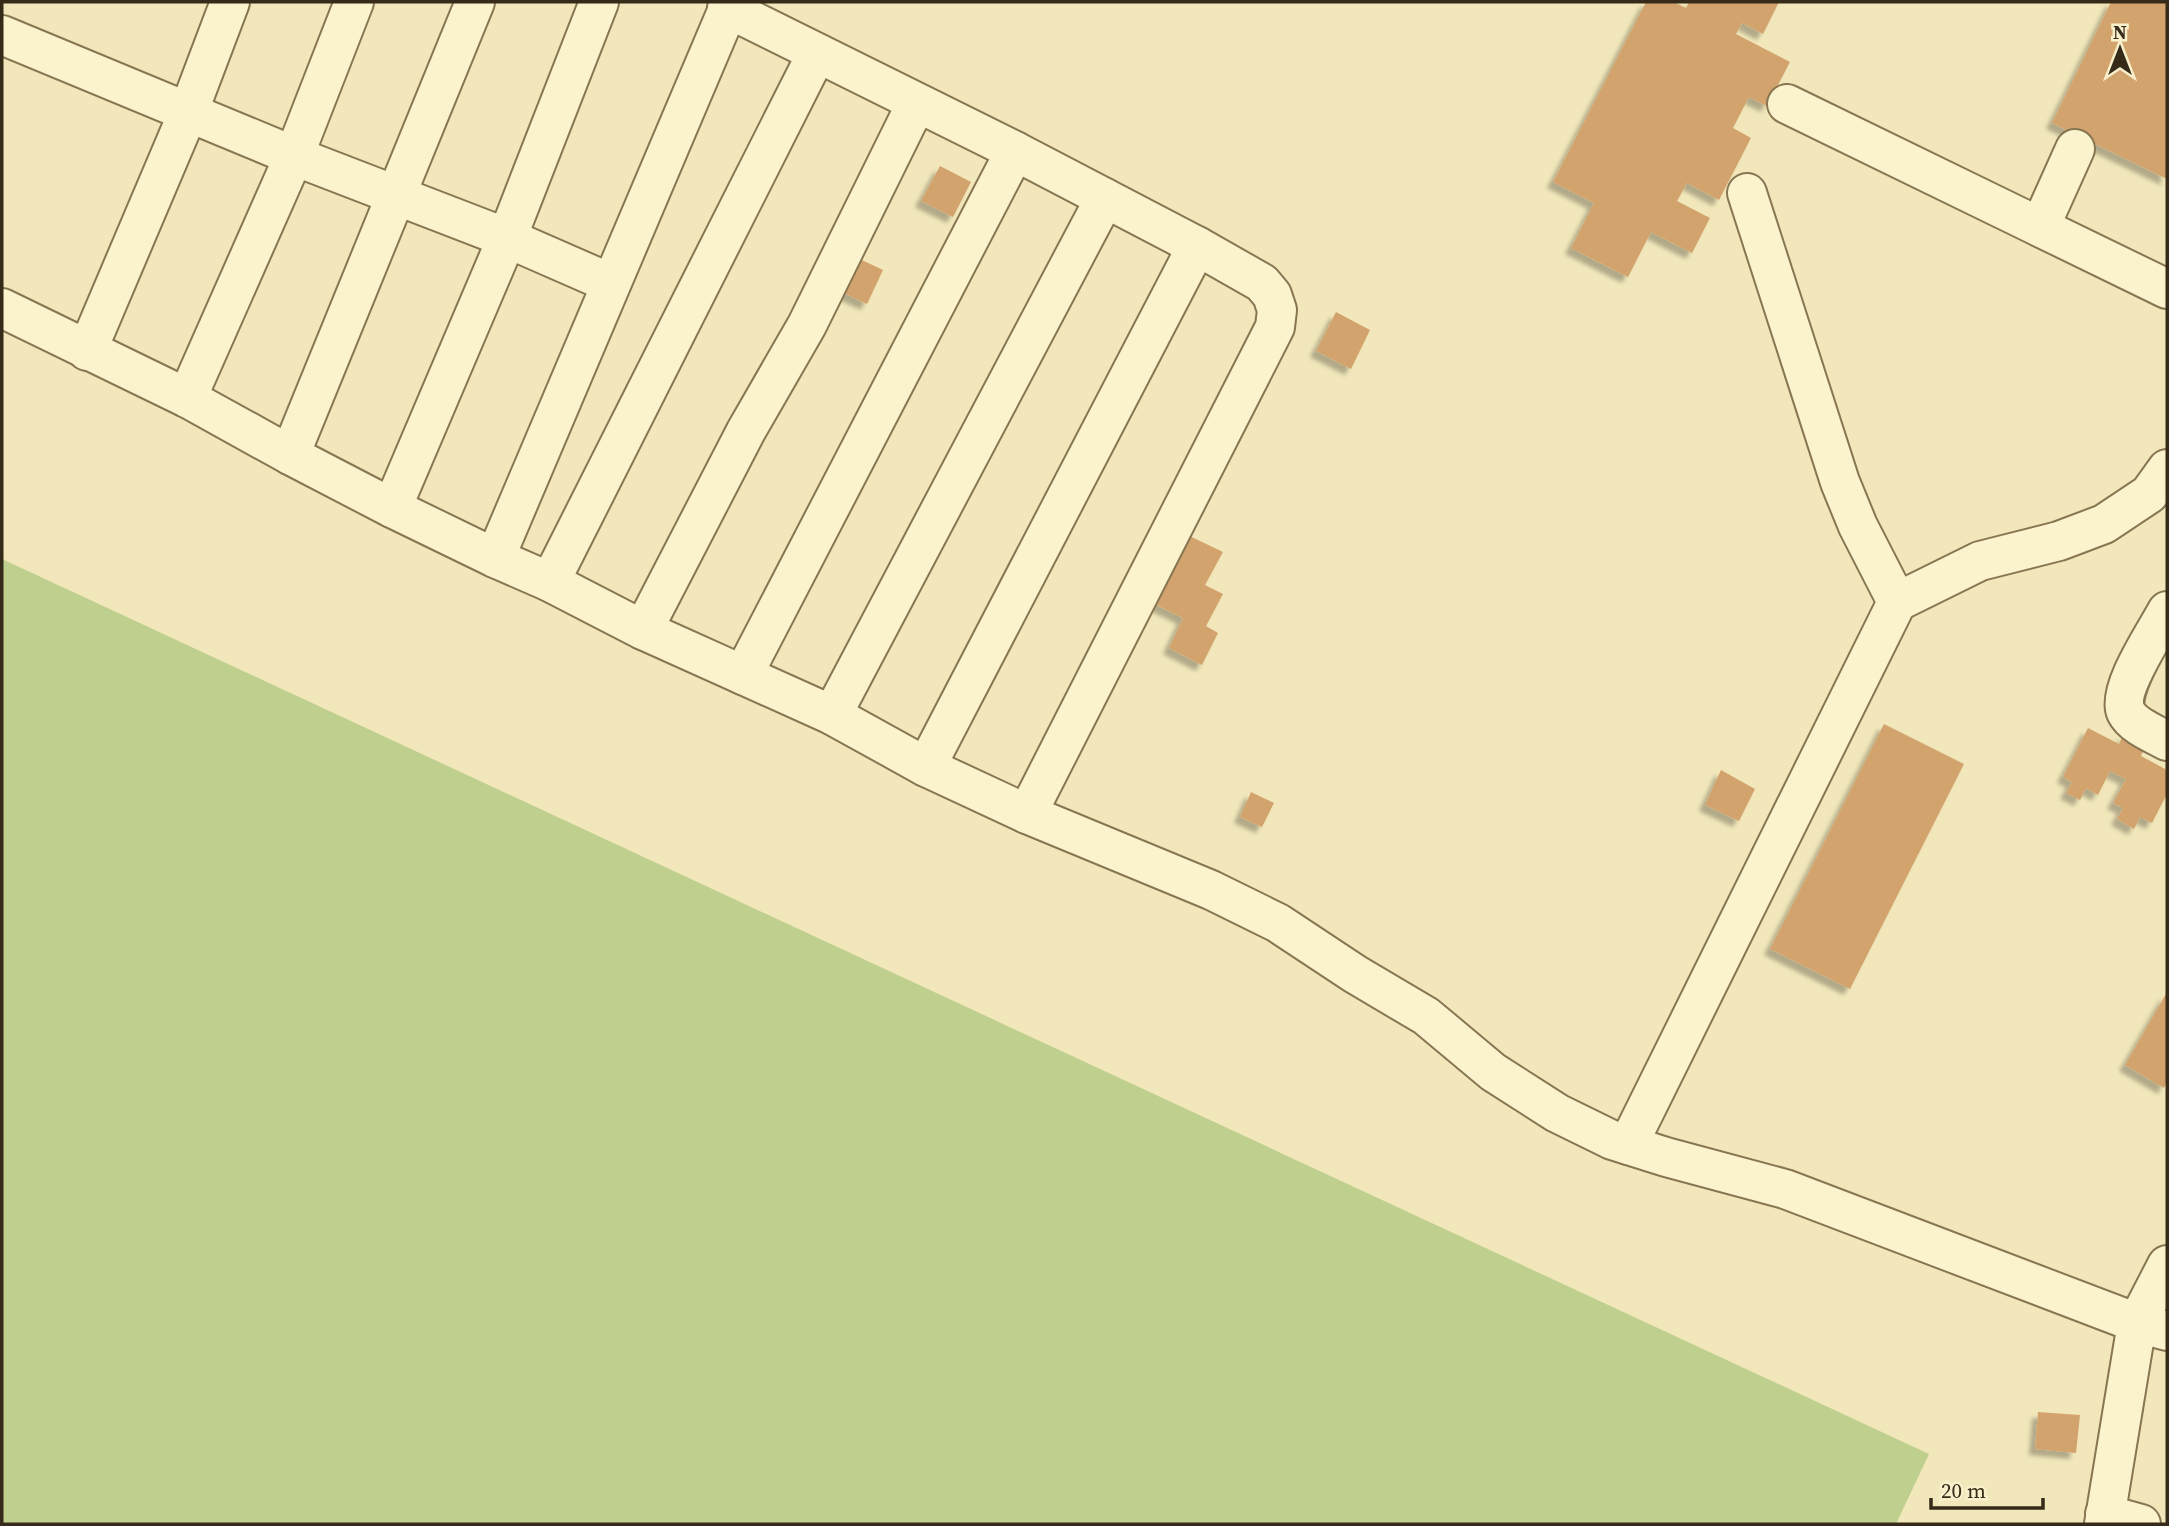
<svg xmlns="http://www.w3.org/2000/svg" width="2169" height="1526" font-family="'Source Serif 4',serif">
  <defs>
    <filter id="shadow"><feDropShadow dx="-6" dy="6" stdDeviation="2" flood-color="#0004"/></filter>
  </defs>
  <rect width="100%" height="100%" fill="#f1e7ba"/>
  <!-- green -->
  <polygon fill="#bfcf8e" points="2,559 1929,1454 1896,1524 2,1524"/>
  <!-- building -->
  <g fill="#d2a36c" filter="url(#shadow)">
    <polygon points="1646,2 1674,2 1686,8 1689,2 1779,2 1763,34 1742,23 1736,34 1790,62 1767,106 1749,97 1733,128 1751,138 1719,200 1687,183 1677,201 1710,218 1692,253 1651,232 1628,277 1571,248 1594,203 1553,182"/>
    <polygon points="2111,2 2167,2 2167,179 2052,123"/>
    <polygon points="940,166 971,182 953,217 921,201"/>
    <polygon points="847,253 883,270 867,304 831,287"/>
    <polygon points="1336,312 1370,330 1351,369 1316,351"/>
    <polygon points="1179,531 1223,552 1205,585 1223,594 1206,626 1218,633 1202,665 1169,648 1183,618 1144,599"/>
    <polygon points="1884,724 1964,764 1850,989 1770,949"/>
    <polygon points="2088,728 2119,744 2123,735 2145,747 2141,756 2167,770 2167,794 2152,823 2140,817 2134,829 2117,819 2123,808 2113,803 2126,779 2110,771 2098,795 2086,788 2080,800 2066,793 2072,782 2063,777"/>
    <polygon points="1721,770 1755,789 1739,821 1705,805"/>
    <polygon points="1251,792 1274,803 1262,827 1240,817"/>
    <polygon points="2167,992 2167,1081 2164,1088 2125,1065"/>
    <polygon points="2038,1412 2080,1415 2076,1453 2035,1449"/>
  </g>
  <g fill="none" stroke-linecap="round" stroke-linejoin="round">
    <defs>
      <g id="minor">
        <polyline points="727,8 1015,151 1197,246 1262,283 1272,295 1277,310 1275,327 1027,814"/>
        <polyline points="2,35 294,156 507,238 610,283"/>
        <polyline points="1787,104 2167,289"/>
        <polyline points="1747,193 1840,482 1858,526 1897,602"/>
        <polyline points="2040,227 2075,149"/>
        <polyline points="2,308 187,398 290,455 392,508 495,558 550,582 643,630 832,715 926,767 1027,814 1211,890 1278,923 1355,974 1426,1016 1493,1072 1557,1113 1612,1140 1666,1157 1785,1189 2137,1323 2167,1331"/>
        <polyline points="87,351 188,113 230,2"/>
        <polyline points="187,398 294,156 354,2"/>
        <polyline points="290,455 475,2"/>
        <polyline points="392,508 507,238 599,2"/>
        <polyline points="495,558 731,2"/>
        <polyline points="550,582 817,53"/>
        <path d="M2167,611C2156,632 2116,690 2126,712C2133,726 2155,734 2167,741"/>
        <polyline points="643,630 746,431 807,325 916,104"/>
        <polyline points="743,675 1015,151"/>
        <polyline points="832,715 1105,198"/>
        <polyline points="926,767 1197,246"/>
        <polyline points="1628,1145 1897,602 1980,561 2059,541 2104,524 2149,494 2167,469"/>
        <polyline points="2105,1514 2141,1524"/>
        <polyline points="2104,1524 2137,1323 2167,1265"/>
      </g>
    </defs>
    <!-- minor casing -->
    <use href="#minor" stroke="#887653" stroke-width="42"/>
    <!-- minor -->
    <use href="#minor" stroke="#fbf3cd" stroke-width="38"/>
  </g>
  <!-- border -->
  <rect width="2169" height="1526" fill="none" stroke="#362b19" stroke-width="7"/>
  <!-- north arrow -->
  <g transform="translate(2120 49)" stroke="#f8f0ca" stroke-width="5" paint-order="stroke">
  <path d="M0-5L12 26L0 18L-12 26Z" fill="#362b19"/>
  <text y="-10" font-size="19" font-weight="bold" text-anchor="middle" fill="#362b19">N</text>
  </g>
  <!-- scale -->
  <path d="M1931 1498v10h112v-10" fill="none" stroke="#362b19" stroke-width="3.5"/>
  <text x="1941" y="1498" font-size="21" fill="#362b19" stroke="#f8f0ca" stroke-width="5" paint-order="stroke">20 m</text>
</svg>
